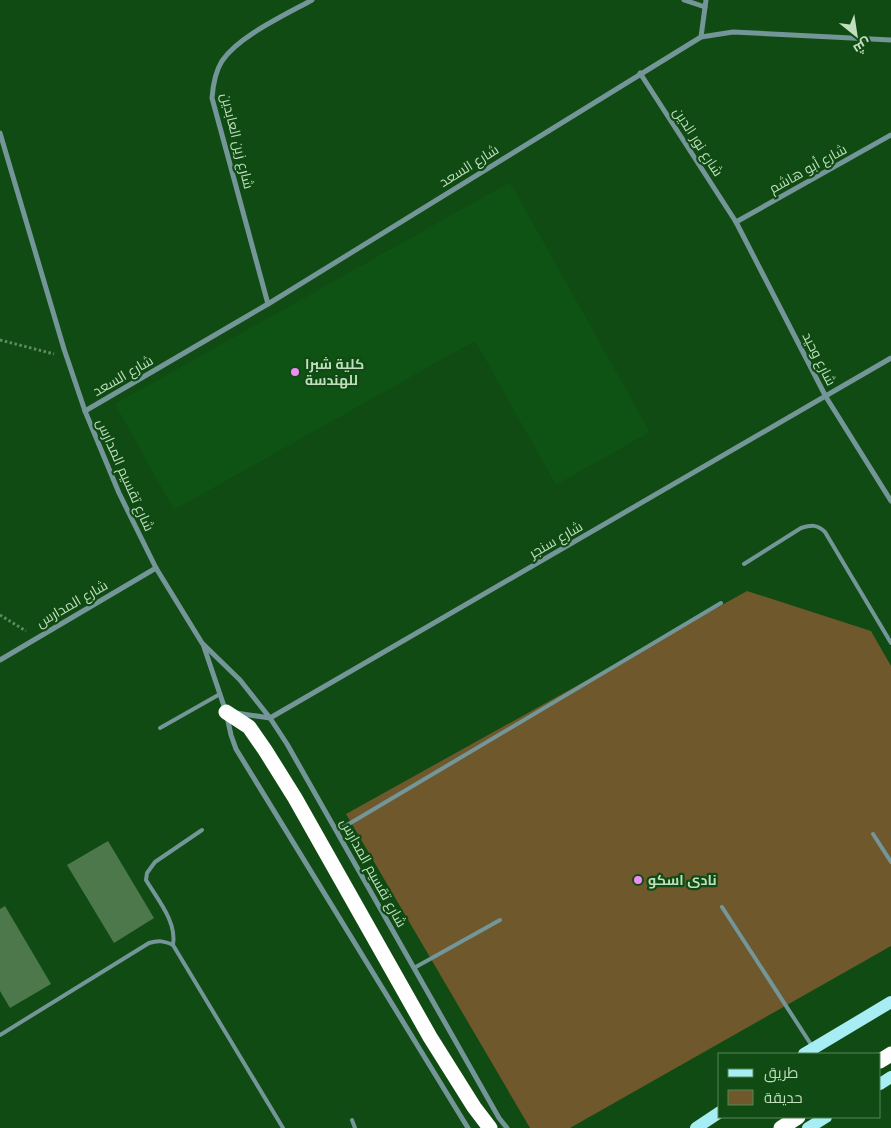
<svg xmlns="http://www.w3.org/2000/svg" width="891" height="1128" font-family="'Varela Round',Cairo,sans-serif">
  <rect width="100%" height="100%" fill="#0f4b12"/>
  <!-- built -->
  <polygon fill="#0e5313" points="510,182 650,432 556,485 475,341 174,510 115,404"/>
  <!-- green -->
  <polygon fill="#6e582c" points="747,591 871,631 891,666 891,946 570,1128 530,1128 346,814"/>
  <!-- building -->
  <g fill="#4d784c">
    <polygon points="108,841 154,918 114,943 67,865"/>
    <polygon points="5,906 51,984 10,1008 0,991 0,909"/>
  </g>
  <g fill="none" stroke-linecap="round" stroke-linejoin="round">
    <!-- path -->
    <g stroke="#5e8c5f" stroke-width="3" stroke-dasharray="2.5 2.5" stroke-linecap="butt">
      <polyline points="0,340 54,354"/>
      <polyline points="0,615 26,631"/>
    </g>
    <!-- service -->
    <g stroke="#749699" stroke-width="4">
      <path d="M744,564L801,528C811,525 817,524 825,532L891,643"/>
      <polyline points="160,728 220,694"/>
      <polyline points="337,831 721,603"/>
      <polyline points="873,834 891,862"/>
      <polyline points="722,907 812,1046"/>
      <path d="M173,945C177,922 158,900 146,880L147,873L155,862L202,830"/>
      <polyline points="414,968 500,920"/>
      <path d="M0,1035L149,943C159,940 164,941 173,945L283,1128"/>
      <polyline points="352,1120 355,1128"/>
    </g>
    <!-- minor -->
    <g stroke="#749699" stroke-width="5">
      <polyline points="684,0 705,7"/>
      <polyline points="701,37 706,0"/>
      <polyline points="640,73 736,222 826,397 891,501"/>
      <polyline points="0,133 64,349 85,411 119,493 156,568 202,643 240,680 270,718 287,744 499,1118 507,1128"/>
      <polyline points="736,222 891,135"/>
      <path d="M268,304L212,98C213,85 215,72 222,61C239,36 285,15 312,0"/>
      <polyline points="85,411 268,304 701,37 733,32 891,40"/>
      <polyline points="203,644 226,712 231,735 236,749 468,1128"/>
      <polyline points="0,660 156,568"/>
      <polyline points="236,713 270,718 891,358"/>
    </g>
    <!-- primary -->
    <g stroke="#a6edf4" stroke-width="12">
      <polyline points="804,1054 891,1002"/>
      <polyline points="880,1084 891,1077"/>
      <polyline points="696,1128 720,1112"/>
      <polyline points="808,1128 826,1117"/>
    </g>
    <!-- motorway -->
    <g stroke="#fefefe" stroke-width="15">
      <polyline points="226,712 249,727 265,750 295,798 430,1037 474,1107 490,1128"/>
      <polyline points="880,1061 891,1054"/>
      <polyline points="781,1128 798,1117"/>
    </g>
  </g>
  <!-- markers -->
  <g fill="#ee8cf8" stroke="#0f4b12" stroke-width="2">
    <circle cx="295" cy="372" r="5"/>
    <circle cx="638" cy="880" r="5"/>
  </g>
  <g text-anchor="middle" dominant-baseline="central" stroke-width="4.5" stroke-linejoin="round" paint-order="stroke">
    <!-- street labels -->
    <g font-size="14" fill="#c1debf" stroke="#0f4b12">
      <text transform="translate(237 141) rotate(76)">شارع زين العابدين</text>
      <text transform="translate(698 142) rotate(57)">شارع نور الدين</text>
      <text transform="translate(469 166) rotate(-32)">شارع السعد</text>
      <text transform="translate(808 169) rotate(-29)">شارع أبو هاشم</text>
      <text transform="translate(819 359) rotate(63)">شارع وحيد</text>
      <text transform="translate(123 376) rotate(-30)">شارع السعد</text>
      <text transform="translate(125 475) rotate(66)">شارع تقسيم المدارس</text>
      <text transform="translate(556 540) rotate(-30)">شارع سنجر</text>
      <text transform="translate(72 604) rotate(-30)">شارع المدارس</text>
      <text transform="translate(373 873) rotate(61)">شارع تقسيم المدارس</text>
    </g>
    <!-- poi labels -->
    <g font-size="14" font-weight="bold" fill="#c1debf" stroke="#0f4b12" text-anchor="start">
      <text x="305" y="364">كلية شبرا<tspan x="305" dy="16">للهندسة</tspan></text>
      <text x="648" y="880">نادى اسكو</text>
    </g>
  </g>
  <!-- legend -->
  <rect x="718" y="1053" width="162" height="65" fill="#0f4b12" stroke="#568657"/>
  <rect x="728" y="1069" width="25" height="8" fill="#a6edf4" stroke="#568657"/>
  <text x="764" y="1078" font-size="15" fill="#c1debf">طريق</text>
  <rect x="728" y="1090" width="25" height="15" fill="#6e582c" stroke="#568657"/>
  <text x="764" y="1103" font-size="15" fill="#c1debf">حديقة</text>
  <!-- north arrow -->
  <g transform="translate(856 35) rotate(150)" stroke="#0f4b12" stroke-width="4" paint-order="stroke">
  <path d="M0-4L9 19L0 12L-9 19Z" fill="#c1debf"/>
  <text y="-8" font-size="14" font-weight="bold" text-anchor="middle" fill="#c1debf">ش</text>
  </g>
</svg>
